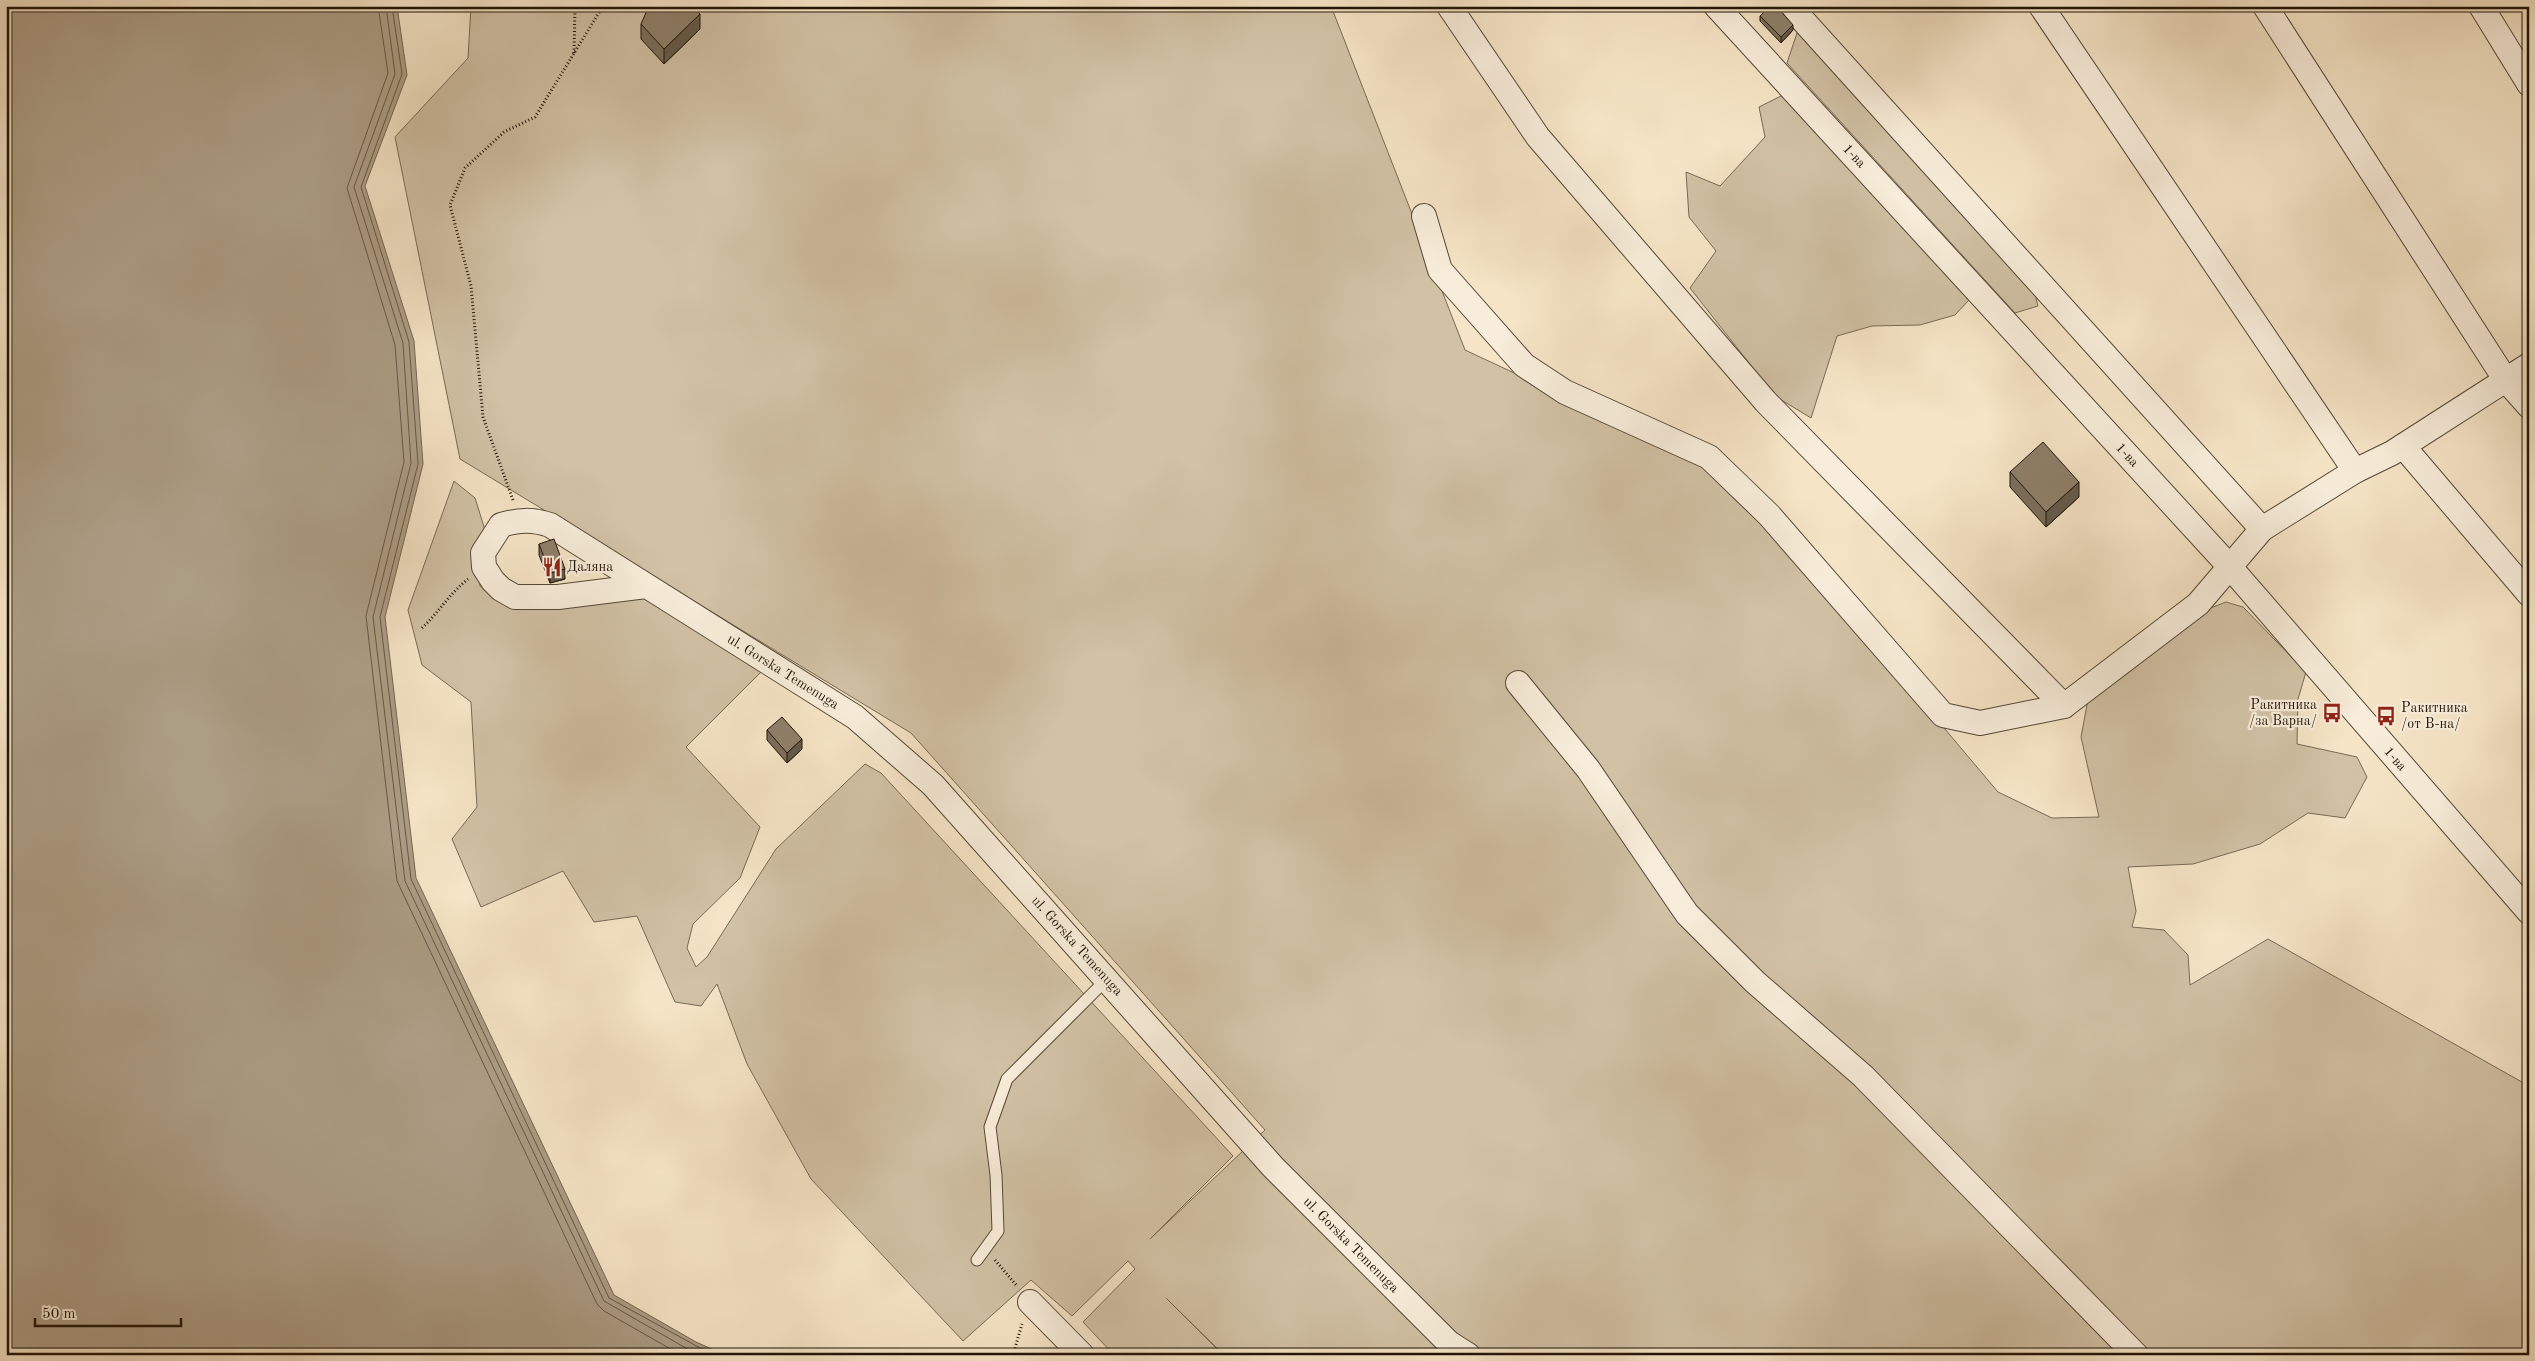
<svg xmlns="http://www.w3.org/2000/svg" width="2535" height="1361" font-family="'Old Standard TT',serif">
  <rect width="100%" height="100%" fill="#f5e4c6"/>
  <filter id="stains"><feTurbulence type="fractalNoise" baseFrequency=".004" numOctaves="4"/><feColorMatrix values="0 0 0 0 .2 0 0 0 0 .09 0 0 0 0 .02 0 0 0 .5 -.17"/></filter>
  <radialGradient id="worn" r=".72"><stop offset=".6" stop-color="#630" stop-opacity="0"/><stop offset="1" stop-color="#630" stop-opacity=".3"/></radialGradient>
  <!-- green -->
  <g fill="#d1c1a5" stroke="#786a56">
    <polygon points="471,6 1331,6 1465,350 1709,464 1821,582 1998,792 2052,818 2099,817 2081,737 2089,694 2200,612 2226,602 2243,607 2306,672 2298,699 2297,744 2357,757 2367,777 2345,818 2308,813 2260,844 2193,864 2128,867 2136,911 2132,927 2164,930 2188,955 2190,985 2268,939 2529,1086 2529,1355 1224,1355 1166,1298 1223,1355 1114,1355 1083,1322 1135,1269 1128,1261 1072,1316 1031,1280 963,1341 811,1179 747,1064 717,984 701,1006 675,1002 637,916 594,922 563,871 481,907 452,839 477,807 471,702 422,665 408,610 454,481 475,498 485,530 475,548 480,586 509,607 646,598 761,672 686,747 760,827 740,878 693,924 687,948 696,967 707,957 776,849 865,764 881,773 1233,1156 1150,1239 1265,1130 911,733 460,459 395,137 468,58"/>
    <polygon points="1798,30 2034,290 2038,306 2015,313 1787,63"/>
    <polygon points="1783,95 1969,300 1955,315 1920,325 1872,326 1837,336 1811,418 1775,396 1690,288 1716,251 1689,217 1686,172 1720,186 1765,137 1759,107"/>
  </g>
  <!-- water -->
  <polygon fill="#ac9d85" stroke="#746652" points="6,6 397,6 407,75 365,186 414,341 423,464 385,617 416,878 614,1295 696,1342 725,1355 6,1355"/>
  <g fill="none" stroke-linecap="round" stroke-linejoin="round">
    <!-- shore -->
    <g stroke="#665846" stroke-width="1">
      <polyline points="378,6 388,73 347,188 395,345 404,462 366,616 397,881 597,1304 604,1311 681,1355"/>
      <polyline points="386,6 395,74 354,187 403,343 411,463 373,617 405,881 604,1301 698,1355"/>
      <polyline points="392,6 402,74 361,187 409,342 418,464 380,617 411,879 609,1298 713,1355"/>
    </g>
    <defs>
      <polyline id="lane" points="977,1260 998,1231 996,1175 990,1127 1007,1079 1106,980"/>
      <g id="street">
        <polyline points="1449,6 1538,137 1766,402 2064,706 2198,604 2262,529 2355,471 2392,453 2529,365"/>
        <polyline points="1716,6 2230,567 2529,912"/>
        <polyline points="1790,6 2262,529"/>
        <polyline points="2041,6 2355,471"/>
        <polyline points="2265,6 2505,379 2529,406"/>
        <polyline points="2481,6 2529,84"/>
        <polyline points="1424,216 1440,270 1524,365 1565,392 1709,457 1769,515 1943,715 1980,723 2064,706"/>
        <polyline points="2403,446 2529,594"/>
        <path d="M646,586L558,597H515L501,589L493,581L484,567L483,553L501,525C519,520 532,519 550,525L855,717L933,785L1273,1167L1449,1343L1468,1355"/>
        <polyline points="1518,683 1588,769 1687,914 1755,982 1863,1076 2136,1355"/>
        <polyline points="1030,1302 1082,1355"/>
      </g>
    </defs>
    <!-- lane casing -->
    <use href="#lane" stroke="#544836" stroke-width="13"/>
    <!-- street casing -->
    <use href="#street" stroke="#544836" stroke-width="26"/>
    <!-- path -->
    <g stroke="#1f1406" stroke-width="3" stroke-dasharray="1 2.5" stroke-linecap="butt">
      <polyline points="574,53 575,6"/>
      <polyline points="513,500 483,417 471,286 450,205 465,168 504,132 535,117 603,6"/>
      <path d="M422,628C439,612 450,593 468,579"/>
      <polyline points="995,1260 1017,1286"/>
      <polyline points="1013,1355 1022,1324"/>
    </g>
    <!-- lane -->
    <use href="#lane" stroke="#f8edda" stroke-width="11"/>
    <!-- street -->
    <use href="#street" stroke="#f8edda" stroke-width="24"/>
  </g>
  <!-- wall -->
  <g fill="#7a6e5b" stroke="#1f1406">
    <polygon points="1780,10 1793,30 1781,43 1760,21 1760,16"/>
    <polygon points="641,24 700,29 664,64 641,39"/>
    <polygon points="2010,472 2079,497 2046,527 2010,487"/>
    <polygon points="539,544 565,579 550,583 539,555"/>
    <polygon points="767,730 802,749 787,763 767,740"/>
  </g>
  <!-- shaded-wall -->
  <g fill="#635a4a" stroke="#1f1406">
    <polygon points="700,14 700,29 664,64 664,49"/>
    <polygon points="1793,25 1793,30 1781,43 1781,37"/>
    <polygon points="2079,482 2079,497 2046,527 2046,512"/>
    <polygon points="565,569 565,579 550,583 550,573"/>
    <polygon points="802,739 802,749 787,763 787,753"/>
  </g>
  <!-- building -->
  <g fill="#8e806a" stroke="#1f1406">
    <polygon points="649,6 692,6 700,14 664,49 641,24"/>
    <polygon points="1770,6 1778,6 1780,10 1793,25 1781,37 1760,16"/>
    <polygon points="2043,442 2079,482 2046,512 2010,472"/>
    <polygon points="554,539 565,569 550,573 539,544"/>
    <polygon points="782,717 802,739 787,753 767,730"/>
  </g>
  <!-- icons -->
  <defs>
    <symbol id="restaurant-bare" viewBox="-9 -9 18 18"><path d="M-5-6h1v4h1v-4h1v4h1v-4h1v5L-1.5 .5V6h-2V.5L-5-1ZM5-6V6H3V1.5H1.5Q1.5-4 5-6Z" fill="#8f2418" stroke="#f8edda" stroke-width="2.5" paint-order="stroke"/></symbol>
    <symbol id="bus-bare" viewBox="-9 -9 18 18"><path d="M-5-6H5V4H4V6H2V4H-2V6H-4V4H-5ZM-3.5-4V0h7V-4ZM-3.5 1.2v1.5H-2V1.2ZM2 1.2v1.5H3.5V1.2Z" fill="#8f2418" stroke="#f8edda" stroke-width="2.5" paint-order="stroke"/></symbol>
  </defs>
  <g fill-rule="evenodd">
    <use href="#restaurant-bare" x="538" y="553" width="28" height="28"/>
    <use href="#bus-bare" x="2318" y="699" width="28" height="28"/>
    <use href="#bus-bare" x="2372" y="702" width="28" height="28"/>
  </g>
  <g text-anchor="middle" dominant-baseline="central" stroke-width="4.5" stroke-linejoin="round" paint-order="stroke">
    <!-- street labels -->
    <g font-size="14" fill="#1f1406" stroke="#f8edda">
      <text transform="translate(1854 156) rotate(47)">1-ва</text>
      <text transform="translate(2127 455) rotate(48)">1-ва</text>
      <text transform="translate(783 672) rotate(32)">ul. Gorska Temenuga</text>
      <text transform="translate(2395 759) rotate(49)">1-ва</text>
      <text transform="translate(1077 946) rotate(48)">ul. Gorska Temenuga</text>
      <text transform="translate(1351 1245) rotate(45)">ul. Gorska Temenuga</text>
    </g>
    <!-- poi labels -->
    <g font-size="14" fill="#1f1406" stroke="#f8edda" text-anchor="start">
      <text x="567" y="567">Даляна</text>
      <text x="2317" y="705" text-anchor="end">Ракитника<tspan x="2317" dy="16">/за Варна/</tspan></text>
      <text x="2401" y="708">Ракитника<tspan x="2401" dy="16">/от В-на/</tspan></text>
    </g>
  </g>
  <!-- margin -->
  <rect width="2535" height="1361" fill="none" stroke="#f5e4c6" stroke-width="25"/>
  <rect x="8" y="8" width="2520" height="1346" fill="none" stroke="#1f1406" stroke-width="2.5"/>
  <rect x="12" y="12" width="2510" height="1336" fill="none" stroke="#1f1406"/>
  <!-- scale -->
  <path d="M35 1318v8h146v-8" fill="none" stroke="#1f1406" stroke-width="2.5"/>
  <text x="42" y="1318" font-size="15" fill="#1f1406" stroke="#f8edda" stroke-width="4" paint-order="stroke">50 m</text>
  <rect width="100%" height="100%" filter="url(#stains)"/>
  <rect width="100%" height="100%" fill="url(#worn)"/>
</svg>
